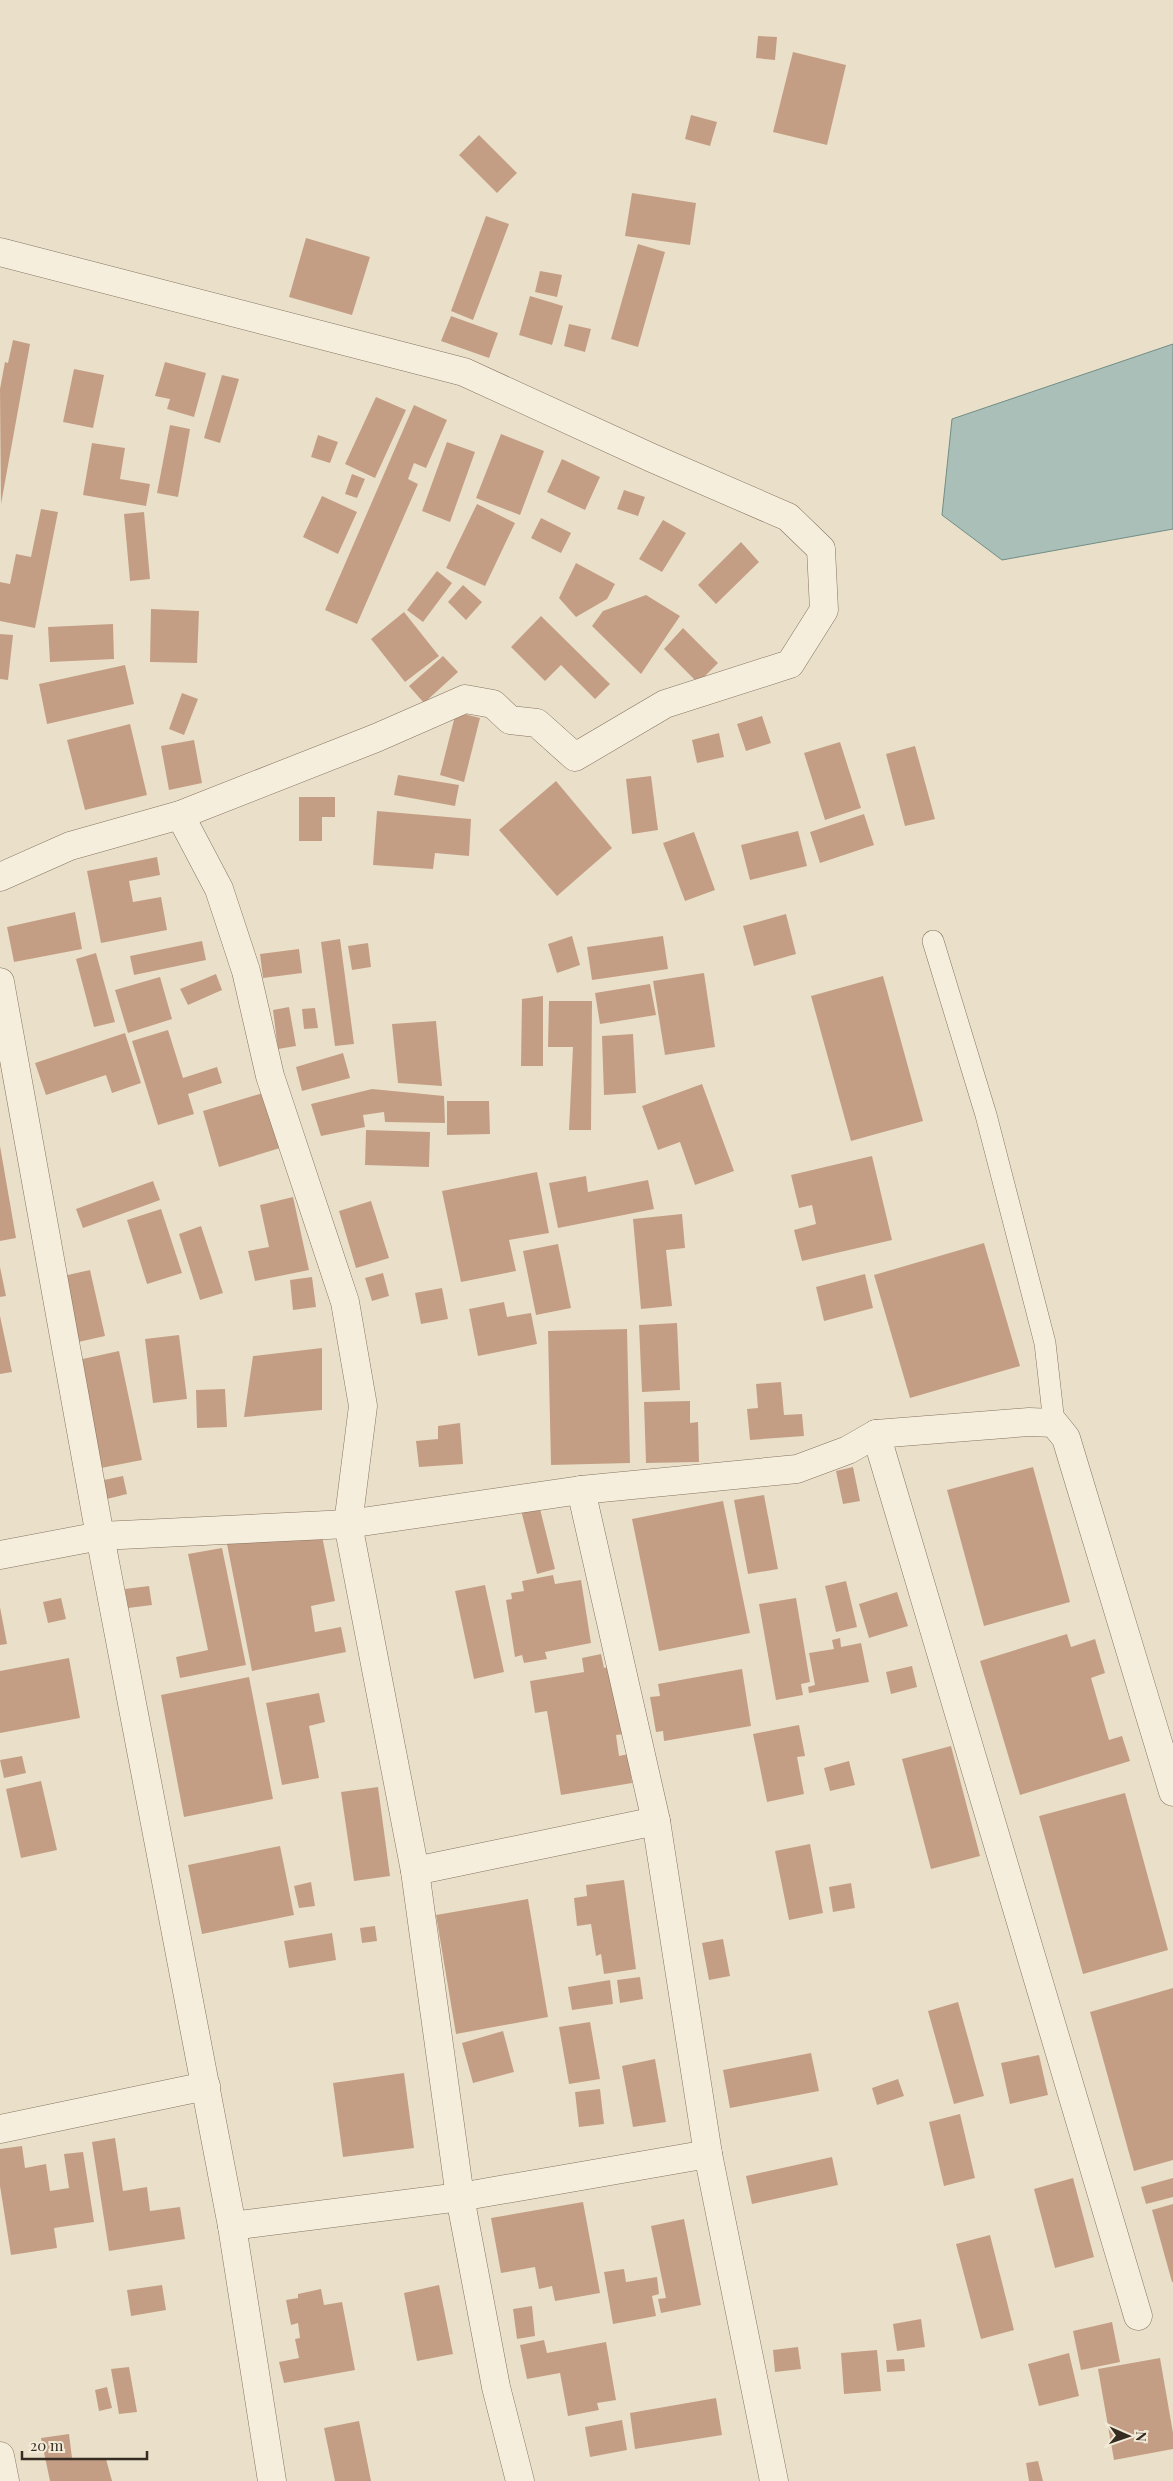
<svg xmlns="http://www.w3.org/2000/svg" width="1173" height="2481" font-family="'Playfair Display',serif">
  <rect width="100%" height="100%" fill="#eae0ca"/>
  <!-- water -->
  <polygon fill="#aabfb8" stroke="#718d85" points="1173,344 1173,529 1002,560 942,515 952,419"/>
  <!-- building -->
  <g fill="#c49e84">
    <polygon points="758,36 777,37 775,60 756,58"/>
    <polygon points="793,52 846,65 827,145 773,132"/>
    <polygon points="691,115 717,122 710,146 685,139"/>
    <polygon points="479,135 517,173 497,193 459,155"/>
    <polygon points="632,193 696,203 690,245 625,236"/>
    <polygon points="486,216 509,224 473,320 451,311"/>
    <polygon points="306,238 370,257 352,315 289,297"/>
    <polygon points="638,244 665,252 638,347 611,339"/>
    <polygon points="540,271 562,275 557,297 535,292"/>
    <polygon points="530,296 563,306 552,345 519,335"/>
    <polygon points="451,316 498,333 489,358 441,341"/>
    <polygon points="569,324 591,329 585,352 564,346"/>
    <polygon points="13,340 30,344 1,504 0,389 5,362 8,363"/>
    <polygon points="165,362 206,373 194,417 167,409 170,399 155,396"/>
    <polygon points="74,369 104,375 93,428 63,422"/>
    <polygon points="222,375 239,379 220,443 204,438"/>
    <polygon points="376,397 406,410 375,478 345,464"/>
    <polygon points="414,405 447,420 426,468 414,463 408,479 418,484 357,624 325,610"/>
    <polygon points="170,425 190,429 178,497 157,493"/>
    <polygon points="501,434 544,451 520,515 476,498"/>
    <polygon points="318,435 338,442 330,463 311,457"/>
    <polygon points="447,442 475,452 450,522 422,511"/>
    <polygon points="92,443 125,448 120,479 150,484 146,506 83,495"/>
    <polygon points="562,459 600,477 585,510 547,492"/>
    <polygon points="352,474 365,479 357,498 345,494"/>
    <polygon points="624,490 645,497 638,516 617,509"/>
    <polygon points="322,496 357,512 338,554 303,537"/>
    <polygon points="477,504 515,523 485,586 446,568"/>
    <polygon points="41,509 58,512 35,628 0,621 0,582 10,584 16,554 31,557"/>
    <polygon points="144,512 150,579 130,581 124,514"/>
    <polygon points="541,518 571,533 561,553 531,538"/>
    <polygon points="663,520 686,533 662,572 639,559"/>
    <polygon points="741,542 759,562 716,604 698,585"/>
    <polygon points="576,563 615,584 607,599 576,617 559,598"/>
    <polygon points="437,571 452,583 423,622 407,610"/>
    <polygon points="463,585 482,602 466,620 448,602"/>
    <polygon points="646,595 680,616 641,674 592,626 603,611"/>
    <polygon points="151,609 199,611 197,663 150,662"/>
    <polygon points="404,612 439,656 405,682 371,639"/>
    <polygon points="541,616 610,684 595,699 561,665 545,681 511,647"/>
    <polygon points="113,624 114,659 50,662 48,627"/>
    <polygon points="683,628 718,663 698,683 664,649"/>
    <polygon points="0,634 13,635 8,680 0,679"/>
    <polygon points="443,656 458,672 424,703 409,686"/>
    <polygon points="125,665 134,704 47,724 39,684"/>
    <polygon points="182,693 198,699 184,735 169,729"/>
    <polygon points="456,712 480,718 464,782 440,775"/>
    <polygon points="762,716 771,743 746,751 737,724"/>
    <polygon points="130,724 147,795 85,810 67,740"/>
    <polygon points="719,733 724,757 697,763 692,740"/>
    <polygon points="194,740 202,783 169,790 161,746"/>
    <polygon points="840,742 861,808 825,820 804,753"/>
    <polygon points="915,746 935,819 905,826 886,754"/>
    <polygon points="398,775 459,785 455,806 394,795"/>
    <polygon points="651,776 658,830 632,834 626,779"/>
    <polygon points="556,781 612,848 557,896 499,830"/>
    <polygon points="299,797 335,797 335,817 322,817 322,841 299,841"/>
    <polygon points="377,811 471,819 469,856 435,853 433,869 373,865"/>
    <polygon points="864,814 874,845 820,863 810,832"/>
    <polygon points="798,831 807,866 750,880 741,845"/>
    <polygon points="694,832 715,890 685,901 663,843"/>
    <polygon points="157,857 160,875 129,881 133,902 161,897 167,930 101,943 87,871"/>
    <polygon points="75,912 82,949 14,962 7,927"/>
    <polygon points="786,914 796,954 754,966 743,926"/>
    <polygon points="572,936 580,965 557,973 548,944"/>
    <polygon points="663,936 668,969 592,980 587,947"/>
    <polygon points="340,939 354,1044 335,1046 321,942"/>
    <polygon points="202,941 206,960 134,975 130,956"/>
    <polygon points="368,943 371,967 352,970 348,946"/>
    <polygon points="299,949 302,973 263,978 260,954"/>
    <polygon points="96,953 115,1022 94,1027 76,959"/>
    <polygon points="704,973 715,1047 665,1055 653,981"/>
    <polygon points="216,974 222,990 188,1005 180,989"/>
    <polygon points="883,976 923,1121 851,1141 811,996"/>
    <polygon points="160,977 172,1019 128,1033 115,990"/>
    <polygon points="650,984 656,1015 600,1024 595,993"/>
    <polygon points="543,996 543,1066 521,1066 522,999"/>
    <polygon points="549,1001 592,1001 591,1130 569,1130 573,1047 548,1047"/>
    <polygon points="289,1007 296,1046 278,1049 273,1010"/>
    <polygon points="315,1008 318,1028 304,1029 302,1009"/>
    <polygon points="436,1021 442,1086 398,1083 392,1024"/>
    <polygon points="168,1030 183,1078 217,1067 222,1083 188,1094 194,1114 158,1125 132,1041"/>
    <polygon points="125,1033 141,1083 112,1093 106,1075 46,1095 35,1063"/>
    <polygon points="633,1034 636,1093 604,1095 602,1036"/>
    <polygon points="343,1053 350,1078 302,1091 296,1067"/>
    <polygon points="702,1084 734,1171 695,1185 680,1142 658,1150 642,1106"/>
    <polygon points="372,1089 444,1096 445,1123 385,1122 384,1112 363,1115 365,1127 321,1136 311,1104"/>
    <polygon points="263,1093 280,1148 219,1167 203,1111"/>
    <polygon points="447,1101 489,1101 490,1134 447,1135"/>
    <polygon points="366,1130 430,1132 429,1167 365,1165"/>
    <polygon points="0,1146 16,1238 0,1241"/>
    <polygon points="872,1156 892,1240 802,1261 794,1230 816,1224 812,1205 799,1208 791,1175"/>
    <polygon points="537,1172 549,1233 509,1240 516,1271 461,1282 442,1191"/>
    <polygon points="586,1176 588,1192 648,1180 654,1209 558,1228 549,1183"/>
    <polygon points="153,1181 160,1200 83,1228 76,1209"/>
    <polygon points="293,1197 309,1270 255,1281 248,1251 269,1247 260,1205"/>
    <polygon points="371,1201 389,1258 356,1268 339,1211"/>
    <polygon points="161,1209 182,1273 147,1284 127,1220"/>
    <polygon points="682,1214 685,1248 666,1250 672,1306 641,1309 633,1219"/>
    <polygon points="201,1226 223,1293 200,1300 179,1234"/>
    <polygon points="984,1243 1020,1366 910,1398 874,1275"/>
    <polygon points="558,1244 571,1308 536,1315 523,1251"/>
    <polygon points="0,1267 6,1296 0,1297"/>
    <polygon points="90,1270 105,1336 74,1343 59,1277"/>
    <polygon points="383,1273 389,1296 372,1301 365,1278"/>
    <polygon points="865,1274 873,1308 824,1321 816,1287"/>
    <polygon points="312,1277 316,1307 293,1310 290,1280"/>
    <polygon points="442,1288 448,1319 421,1324 415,1293"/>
    <polygon points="504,1302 507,1317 531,1313 537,1344 478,1356 469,1309"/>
    <polygon points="0,1316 12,1372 0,1374"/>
    <polygon points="677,1323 680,1390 642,1392 639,1325"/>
    <polygon points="627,1329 630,1463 551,1465 548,1331"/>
    <polygon points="179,1335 187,1399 153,1403 145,1339"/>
    <polygon points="322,1348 322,1410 244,1417 253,1356"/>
    <polygon points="119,1351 142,1460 101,1468 78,1360"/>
    <polygon points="781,1382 784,1415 802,1414 804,1436 750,1440 747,1409 758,1408 756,1384"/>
    <polygon points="225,1389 227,1427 197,1428 196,1390"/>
    <polygon points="690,1401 690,1423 698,1422 699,1462 646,1463 644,1402"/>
    <polygon points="460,1423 463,1464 419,1467 416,1441 438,1439 438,1426"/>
    <polygon points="853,1467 860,1501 843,1504 836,1471"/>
    <polygon points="1033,1467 1070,1602 984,1626 947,1490"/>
    <polygon points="123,1476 127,1494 107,1499 104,1480"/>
    <polygon points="764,1495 778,1569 748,1574 734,1500"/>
    <polygon points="723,1501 750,1633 659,1651 632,1519"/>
    <polygon points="539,1505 555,1569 537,1574 521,1510"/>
    <polygon points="320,1526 335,1601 311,1606 315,1632 341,1627 346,1652 252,1671 227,1544"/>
    <polygon points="222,1548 246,1665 180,1678 176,1657 208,1650 188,1554"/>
    <polygon points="553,1575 555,1584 581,1580 591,1643 545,1652 547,1659 524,1663 522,1655 515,1657 506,1600 512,1599 511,1593 524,1591 522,1581"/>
    <polygon points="846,1581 857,1627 836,1632 825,1586"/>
    <polygon points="485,1585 504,1672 474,1679 455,1591"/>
    <polygon points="149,1586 152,1605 128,1608 125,1589"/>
    <polygon points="897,1592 908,1626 869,1638 859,1604"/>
    <polygon points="61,1598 66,1619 48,1623 43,1602"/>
    <polygon points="796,1598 810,1682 801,1684 803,1695 776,1700 759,1604"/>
    <polygon points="0,1607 7,1644 0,1645"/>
    <polygon points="1067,1634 1071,1647 1095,1639 1105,1673 1091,1678 1109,1740 1122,1736 1130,1761 1020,1795 980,1661"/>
    <polygon points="840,1638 841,1647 861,1643 869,1682 809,1693 808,1687 815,1685 809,1653 834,1649 832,1640"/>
    <polygon points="601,1654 604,1668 613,1666 624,1734 616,1735 619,1756 628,1754 632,1783 561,1795 547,1711 535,1713 530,1681 584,1672 582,1658"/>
    <polygon points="69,1658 80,1718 0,1733 0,1671"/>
    <polygon points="912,1666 917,1687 891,1694 886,1672"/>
    <polygon points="742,1669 751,1726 664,1741 663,1731 656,1732 650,1697 660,1696 658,1684"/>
    <polygon points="249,1677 273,1799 184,1817 161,1695"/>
    <polygon points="319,1693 325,1722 309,1726 319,1778 282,1785 266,1703"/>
    <polygon points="799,1725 805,1756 797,1757 804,1794 767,1802 753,1734"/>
    <polygon points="951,1746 980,1856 931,1869 902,1759"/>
    <polygon points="22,1756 26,1773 4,1778 0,1760"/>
    <polygon points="849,1761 855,1785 830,1791 824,1768"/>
    <polygon points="41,1781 57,1850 21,1858 6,1789"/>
    <polygon points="378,1787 390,1876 354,1881 341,1792"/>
    <polygon points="1125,1793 1168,1950 1083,1974 1039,1816"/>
    <polygon points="810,1844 823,1913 789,1920 775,1851"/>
    <polygon points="280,1846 294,1915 202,1934 188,1865"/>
    <polygon points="624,1880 636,1969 604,1974 601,1954 596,1956 591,1924 577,1926 574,1898 587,1896 586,1885"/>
    <polygon points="311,1882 315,1906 299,1908 294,1886"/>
    <polygon points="851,1883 855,1908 833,1912 829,1887"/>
    <polygon points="528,1899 548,2017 456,2034 436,1915"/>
    <polygon points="375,1926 377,1941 362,1943 360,1928"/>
    <polygon points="332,1933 336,1960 289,1968 284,1941"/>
    <polygon points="723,1939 730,1976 709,1980 702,1943"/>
    <polygon points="640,1977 643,1999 620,2003 617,1980"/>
    <polygon points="610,1980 613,2004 572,2010 568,1987"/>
    <polygon points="1173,1988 1173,2160 1134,2171 1090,2012"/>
    <polygon points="958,2002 984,2096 954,2104 928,2011"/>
    <polygon points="590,2022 600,2079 569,2084 559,2027"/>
    <polygon points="503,2031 514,2072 473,2083 462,2043"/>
    <polygon points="811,2053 819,2091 730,2108 723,2070"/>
    <polygon points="1039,2055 1048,2095 1010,2104 1001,2063"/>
    <polygon points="655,2059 666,2122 633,2127 622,2066"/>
    <polygon points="404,2073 414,2148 343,2157 333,2083"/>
    <polygon points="898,2079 904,2096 877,2105 872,2088"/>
    <polygon points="600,2089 604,2124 579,2127 575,2092"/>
    <polygon points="960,2114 975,2178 944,2186 929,2122"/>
    <polygon points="115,2138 123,2191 147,2187 150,2211 180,2207 185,2239 109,2251 92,2142"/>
    <polygon points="22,2146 25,2168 46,2164 50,2191 69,2188 64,2154 83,2152 94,2222 54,2228 57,2248 11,2255 0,2186 0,2149"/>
    <polygon points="832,2157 838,2185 752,2204 746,2176"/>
    <polygon points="1073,2178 1094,2257 1055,2268 1034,2189"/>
    <polygon points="1173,2178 1173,2197 1146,2204 1141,2187"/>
    <polygon points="583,2202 600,2293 555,2301 552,2286 539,2289 535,2267 501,2273 491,2218"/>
    <polygon points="1173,2204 1173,2282 1172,2282 1152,2210"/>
    <polygon points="684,2219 701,2305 661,2313 658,2299 666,2298 651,2226"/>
    <polygon points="990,2235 1014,2330 981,2339 956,2244"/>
    <polygon points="624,2269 626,2282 657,2277 659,2294 652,2296 656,2316 613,2324 604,2272"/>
    <polygon points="162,2285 166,2310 131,2316 127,2290"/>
    <polygon points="439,2285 453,2354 417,2361 404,2293"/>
    <polygon points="321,2289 324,2305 342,2302 355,2370 284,2383 279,2362 299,2358 295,2339 300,2338 298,2323 291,2325 286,2300 298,2298 298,2294"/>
    <polygon points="532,2306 535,2336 517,2339 513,2309"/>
    <polygon points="921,2319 925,2347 897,2351 893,2324"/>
    <polygon points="1112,2322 1120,2362 1081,2370 1073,2331"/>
    <polygon points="544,2340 547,2353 606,2342 616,2400 597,2403 599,2410 568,2416 560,2373 527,2379 520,2345"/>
    <polygon points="798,2347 801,2369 775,2372 773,2350"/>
    <polygon points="877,2350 881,2391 844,2394 841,2353"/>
    <polygon points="1069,2353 1079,2396 1039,2406 1028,2364"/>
    <polygon points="1160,2358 1173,2433 1173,2449 1114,2460 1098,2369"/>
    <polygon points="904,2359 905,2371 887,2372 886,2360"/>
    <polygon points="129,2367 137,2412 119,2414 111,2369"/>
    <polygon points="107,2387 112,2408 99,2411 95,2390"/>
    <polygon points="716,2398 722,2435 635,2449 630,2413"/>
    <polygon points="622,2420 627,2450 590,2457 585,2427"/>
    <polygon points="359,2421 371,2481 335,2481 324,2428"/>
    <polygon points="69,2434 72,2458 106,2459 112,2481 50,2481 41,2438"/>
    <polygon points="1038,2461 1043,2481 1029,2481 1026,2463"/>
  </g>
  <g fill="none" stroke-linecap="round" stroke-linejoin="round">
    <defs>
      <polyline id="service" points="933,941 986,1115 1045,1343 1054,1423"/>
      <g id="minor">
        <polyline points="0,252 464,372 652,458 788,517 821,549 824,610 790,664 665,704 575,757 537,723 510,720 493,704 465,699 376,738 180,815 70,846 0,877"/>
        <polyline points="180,815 219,889 246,971 270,1076 345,1302 363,1406 348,1524 415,1871 460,2197 496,2387 520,2481"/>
        <polyline points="0,982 100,1536 232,2226 272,2481"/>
        <polyline points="876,1434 1029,1422 1054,1423 1066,1438 1173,1792"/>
        <polyline points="581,1490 656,1821 708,2154 774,2481"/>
        <polyline points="0,1555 100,1536 348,1524 581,1490 797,1469 848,1450 876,1434 1138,2316"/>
        <polyline points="415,1871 656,1821"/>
        <polyline points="0,2129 206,2086"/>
        <polyline points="232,2226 460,2197 708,2154"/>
        <polyline points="0,2456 5,2481"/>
      </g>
    </defs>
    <!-- service casing -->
    <use href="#service" stroke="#857360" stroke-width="22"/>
    <!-- minor casing -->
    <use href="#minor" stroke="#857360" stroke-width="29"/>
    <!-- service -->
    <use href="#service" stroke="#f6eedc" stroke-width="21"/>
    <!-- minor -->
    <use href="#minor" stroke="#f6eedc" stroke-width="28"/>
  </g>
  <!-- north arrow -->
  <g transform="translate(1128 2436) rotate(92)" stroke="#f2ebd8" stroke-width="4" paint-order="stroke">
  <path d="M0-4L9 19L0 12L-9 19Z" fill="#372c22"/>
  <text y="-8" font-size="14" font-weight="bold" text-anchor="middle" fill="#372c22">N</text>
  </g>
  <!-- scale -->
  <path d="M22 2451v8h125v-8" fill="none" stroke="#372c22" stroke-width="2.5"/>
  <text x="30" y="2451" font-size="15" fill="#372c22" stroke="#f2ebd8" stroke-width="4" paint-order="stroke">20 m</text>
</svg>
